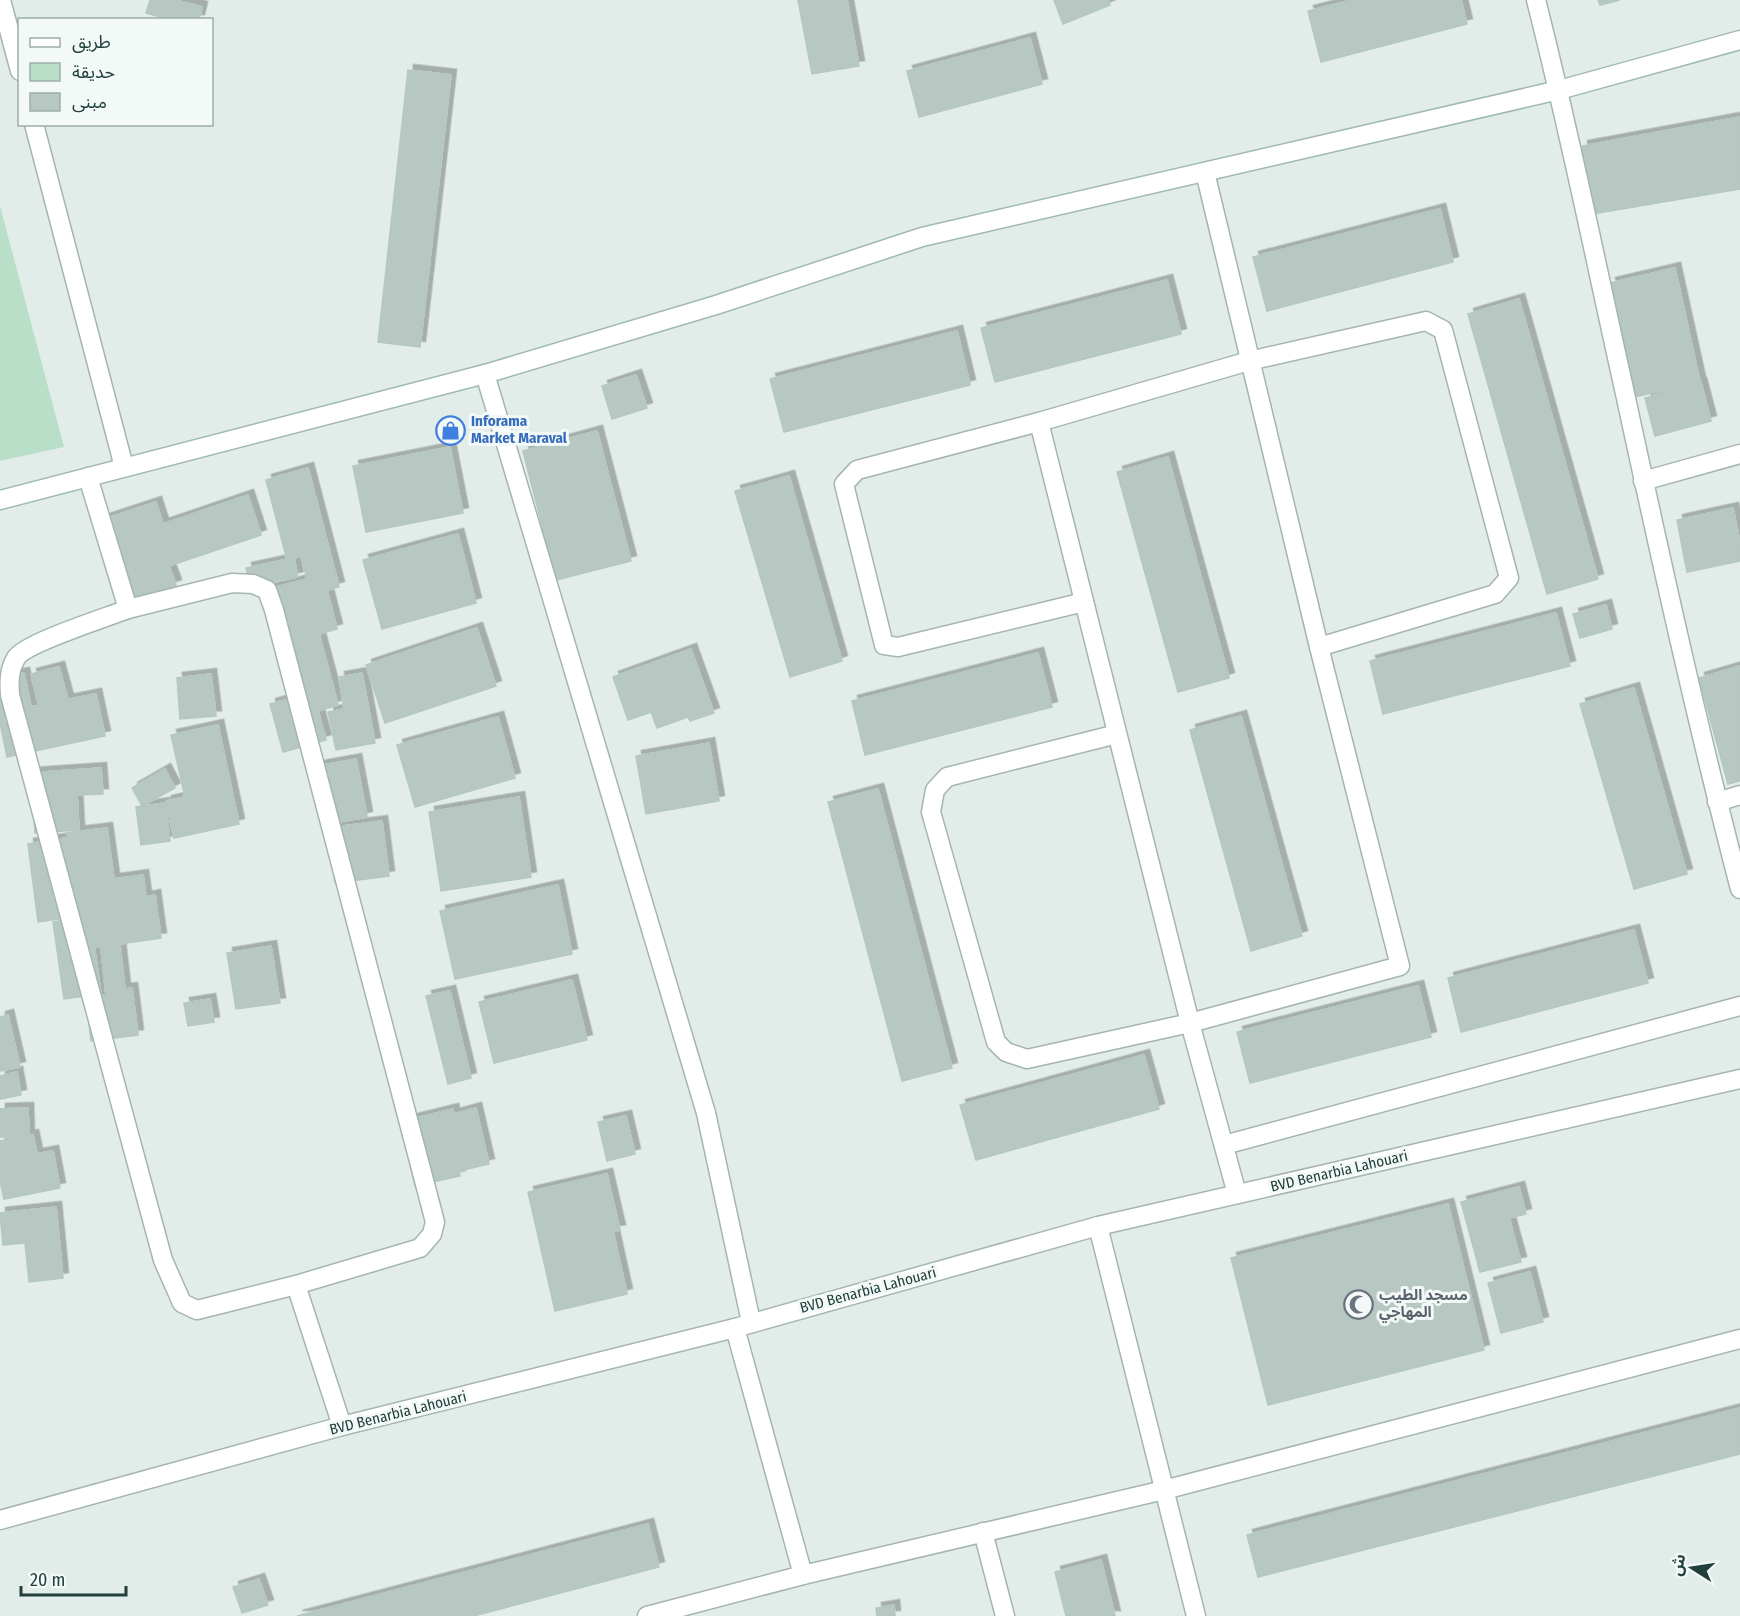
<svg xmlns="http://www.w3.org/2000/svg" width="1740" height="1616" font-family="'Fira Sans Condensed','Noto Sans Arabic',sans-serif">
  <defs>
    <filter id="shadow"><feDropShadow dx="5.5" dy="-5.5" stdDeviation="0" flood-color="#0004"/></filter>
  </defs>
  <rect width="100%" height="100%" fill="#e2edea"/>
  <!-- green -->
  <polygon fill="#badfc9" points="0,206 64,447 0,461"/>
  <!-- building -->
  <g fill="#b7c8c3" stroke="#b4c7c2" stroke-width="1.5" filter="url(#shadow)">
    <polygon points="150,0 175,0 202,7 199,20 170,20 146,13"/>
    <polygon points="798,0 847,0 859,66 812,74"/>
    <polygon points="1054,0 1108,0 1110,5 1063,24"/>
    <polygon points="1352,0 1461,0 1467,24 1321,62 1308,11"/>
    <polygon points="1598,0 1620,0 1600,5"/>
    <polygon points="1030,38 1042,84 919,117 907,71"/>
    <polygon points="408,70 451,75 420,347 378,342"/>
    <polygon points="1740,117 1740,189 1593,214 1582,146"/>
    <polygon points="1440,209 1453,262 1267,311 1253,257"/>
    <polygon points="1675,268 1700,382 1634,397 1610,283"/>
    <polygon points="1167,280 1181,334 995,382 981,328"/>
    <polygon points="1519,299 1598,579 1547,594 1468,314"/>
    <polygon points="957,331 970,385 784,432 770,379"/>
    <polygon points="636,375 647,408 612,419 602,386"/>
    <polygon points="1701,383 1711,421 1655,436 1645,398"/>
    <polygon points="597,431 631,561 556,580 523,451"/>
    <polygon points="450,447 463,513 366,532 353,466"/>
    <polygon points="1168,457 1229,678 1178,692 1117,472"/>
    <polygon points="308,468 339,587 327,590 337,629 319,634 338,705 318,711 326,740 283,752 270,704 289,699 261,591 307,579 301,556 287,560 266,480"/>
    <polygon points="789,476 842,661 790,677 735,491"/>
    <polygon points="248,495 261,535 169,566 176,585 131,600 104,519 156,502 163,524"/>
    <polygon points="1733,508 1740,543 1740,561 1687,572 1677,520"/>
    <polygon points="458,534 476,603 382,629 363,560"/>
    <polygon points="294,558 298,577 250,586 246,568"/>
    <polygon points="1606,605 1612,629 1580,638 1573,614"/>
    <polygon points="1556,613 1570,666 1383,714 1370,661"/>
    <polygon points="477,628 496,686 385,723 366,665"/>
    <polygon points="691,649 714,713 690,721 688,717 657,728 651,712 628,720 613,677"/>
    <polygon points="1038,653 1052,707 865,755 852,701"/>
    <polygon points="1740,666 1740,781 1728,784 1699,678"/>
    <polygon points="59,667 68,700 39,707 31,674"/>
    <polygon points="24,673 31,707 96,694 105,736 7,757 0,723 0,678"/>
    <polygon points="362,673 375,743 336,750 328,712 344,709 339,677"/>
    <polygon points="211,674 216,716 180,719 177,678"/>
    <polygon points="1634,688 1687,874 1634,889 1580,704"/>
    <polygon points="1241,716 1302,936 1251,951 1190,730"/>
    <polygon points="498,717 515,778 415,807 397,745"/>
    <polygon points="218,725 239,824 174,838 166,801 185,797 171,735"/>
    <polygon points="709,743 719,801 646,814 636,756"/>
    <polygon points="356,759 367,817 323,825 312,767"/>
    <polygon points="101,768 103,794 77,795 79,830 35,833 30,773"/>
    <polygon points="165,769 175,788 142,806 132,788"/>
    <polygon points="878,789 952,1068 902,1081 828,802"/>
    <polygon points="519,797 531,877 441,891 429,812"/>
    <polygon points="165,803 170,841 141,845 136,807"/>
    <polygon points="382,821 389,876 335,883 328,828"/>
    <polygon points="107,828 114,879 143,875 146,897 155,895 161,938 92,948 88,915 38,922 28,844 67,838 67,833"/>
    <polygon points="558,885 572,954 455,979 440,911"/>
    <polygon points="90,917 101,994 64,999 53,922"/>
    <polygon points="1634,930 1648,983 1461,1032 1448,978"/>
    <polygon points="120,946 125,989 132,988 138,1035 91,1041 86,997 106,995 101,948"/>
    <polygon points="271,946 280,1003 236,1009 227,953"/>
    <polygon points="572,980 587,1040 494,1063 479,1002"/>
    <polygon points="1418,986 1431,1037 1250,1083 1237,1032"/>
    <polygon points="450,991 471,1078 448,1084 426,996"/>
    <polygon points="210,999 214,1022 188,1026 184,1003"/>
    <polygon points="8,1015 20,1067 0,1071 0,1017"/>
    <polygon points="1144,1055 1159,1109 976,1160 960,1105"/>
    <polygon points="17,1072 21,1095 0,1099 0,1076"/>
    <polygon points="28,1108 29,1136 0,1137 0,1109"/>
    <polygon points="476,1108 489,1164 459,1171 460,1176 415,1186 400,1122 453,1109 454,1114"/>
    <polygon points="626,1116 635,1154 607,1161 598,1122"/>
    <polygon points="33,1135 37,1154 53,1151 60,1188 4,1199 0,1181 0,1141"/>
    <polygon points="607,1174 620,1230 613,1231 627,1294 555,1311 528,1192"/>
    <polygon points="1519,1187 1526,1214 1509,1218 1521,1262 1480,1272 1461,1202"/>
    <polygon points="1448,1204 1484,1350 1268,1405 1231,1258"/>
    <polygon points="56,1207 63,1278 29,1282 25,1243 3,1245 0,1213"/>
    <polygon points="1530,1272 1543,1322 1501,1333 1488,1283"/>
    <polygon points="1740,1408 1740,1454 1258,1577 1247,1535"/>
    <polygon points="648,1524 659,1567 474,1616 297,1616"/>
    <polygon points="1101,1560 1115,1616 1066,1616 1055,1572"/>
    <polygon points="259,1579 268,1605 242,1613 233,1587"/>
    <polygon points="894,1605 895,1616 877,1616 876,1608"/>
  </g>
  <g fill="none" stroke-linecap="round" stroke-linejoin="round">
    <defs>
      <polyline id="service" points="983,1532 1005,1616"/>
      <g id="minor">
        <polyline points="1,0 20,71"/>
        <path d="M1536,0C1569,129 1595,259 1624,389C1660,556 1697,724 1740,889"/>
        <polyline points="34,124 124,467"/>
        <polyline points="1205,172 1319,647 1400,966 1190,1023 1237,1194"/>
        <polyline points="485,374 706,1113 751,1322"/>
        <polyline points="1039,422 1190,1023 1027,1059 1006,1052 996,1042 931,812 935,790 947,777 1117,734"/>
        <polyline points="88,477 128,609 232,583 253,584 267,590 274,610 435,1222 432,1234 420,1248 296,1285 342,1426"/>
        <polyline points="1643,481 1740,454"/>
        <polyline points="1084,602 898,647 884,645 844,484 857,470 1039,422 1249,361 1426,321 1443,330 1509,578 1495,594 1319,647"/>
        <path d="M128,609C108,617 25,643 16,658C9,670 9,681 10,695L163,1260L182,1303L197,1310L296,1285"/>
        <polyline points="1717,802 1740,795"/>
        <polyline points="1224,1145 1740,1006"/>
        <polyline points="1098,1226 1196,1616"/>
        <polyline points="735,1328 803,1575"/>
        <polyline points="0,1520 342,1426 735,1328 1098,1226 1740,1079"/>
        <polyline points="647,1616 803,1575 1164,1490 1740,1339"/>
      </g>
      <polyline id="secondary" points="0,500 485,374 716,305 922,237 1559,90 1740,40"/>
    </defs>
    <!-- service casing -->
    <use href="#service" stroke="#a4b5b2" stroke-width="21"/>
    <!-- minor casing -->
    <use href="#minor" stroke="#a4b5b2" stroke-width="21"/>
    <!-- secondary casing -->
    <use href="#secondary" stroke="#a0b9b4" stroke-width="21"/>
    <!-- service -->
    <use href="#service" stroke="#fff" stroke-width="18"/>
    <!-- minor -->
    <use href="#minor" stroke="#fff" stroke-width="18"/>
    <!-- secondary -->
    <use href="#secondary" stroke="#fff" stroke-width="18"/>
  </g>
  <!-- icons -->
  <defs>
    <symbol id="shop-ring" viewBox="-11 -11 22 22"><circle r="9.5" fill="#f3f9f7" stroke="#3f7fe0" stroke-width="1.5"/><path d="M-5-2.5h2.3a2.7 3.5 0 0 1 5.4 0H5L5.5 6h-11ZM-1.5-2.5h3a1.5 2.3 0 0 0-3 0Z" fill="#3f7fe0"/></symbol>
    <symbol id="mosque-ring" viewBox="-11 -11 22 22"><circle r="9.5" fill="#f3f9f7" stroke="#6b7280" stroke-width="1.5"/><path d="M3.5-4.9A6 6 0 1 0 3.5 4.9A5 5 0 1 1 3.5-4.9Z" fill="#6b7280"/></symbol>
  </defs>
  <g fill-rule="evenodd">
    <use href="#shop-ring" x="434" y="414" width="33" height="33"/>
    <use href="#mosque-ring" x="1342" y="1288" width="33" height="33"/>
  </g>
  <g text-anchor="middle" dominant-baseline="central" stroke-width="6" stroke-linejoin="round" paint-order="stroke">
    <!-- shop labels -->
    <g font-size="15" font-weight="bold" fill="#366cbe" stroke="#f3f9f7" text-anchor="start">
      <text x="471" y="421">Inforama<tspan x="471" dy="17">Market Maraval</tspan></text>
    </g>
    <!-- street labels -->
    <g font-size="15" fill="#213f3b" stroke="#f3f9f7">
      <text transform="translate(1339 1171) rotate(-13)">BVD Benarbia Lahouari</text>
      <text transform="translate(868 1290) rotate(-15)">BVD Benarbia Lahouari</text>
      <text transform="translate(398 1413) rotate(-14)">BVD Benarbia Lahouari</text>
    </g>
    <!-- worship labels -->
    <g font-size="15" font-weight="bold" fill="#5b616d" stroke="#f3f9f7" text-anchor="start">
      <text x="1379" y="1295">مسجد الطيب<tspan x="1379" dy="17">المهاجي</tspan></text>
    </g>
  </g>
  <!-- legend -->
  <rect x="18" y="18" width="195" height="108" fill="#f3f9f7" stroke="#9fafac" stroke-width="1.5"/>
  <rect x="30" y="38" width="30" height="9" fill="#ffffff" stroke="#9fafac" stroke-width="1.5"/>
  <text x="72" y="48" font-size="18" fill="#213f3b">طريق</text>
  <rect x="30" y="63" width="30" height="18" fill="#badfc9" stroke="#9fafac" stroke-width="1.5"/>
  <text x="72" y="78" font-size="18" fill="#213f3b">حديقة</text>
  <rect x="30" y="93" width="30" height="18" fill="#b7c8c3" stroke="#9fafac" stroke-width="1.5"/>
  <text x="72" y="108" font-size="18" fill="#213f3b">مبنى</text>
  <!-- north arrow -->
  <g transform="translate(1692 1568) rotate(282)" stroke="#f3f9f7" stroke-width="4.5" paint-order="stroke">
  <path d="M0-4.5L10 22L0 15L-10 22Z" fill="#213f3b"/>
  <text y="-9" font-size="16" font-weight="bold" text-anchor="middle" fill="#213f3b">ش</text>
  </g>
  <!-- scale -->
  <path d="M21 1586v9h105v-9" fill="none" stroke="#213f3b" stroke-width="3"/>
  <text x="30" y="1586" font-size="18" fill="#213f3b" stroke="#f3f9f7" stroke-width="4.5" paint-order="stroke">20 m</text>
</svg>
